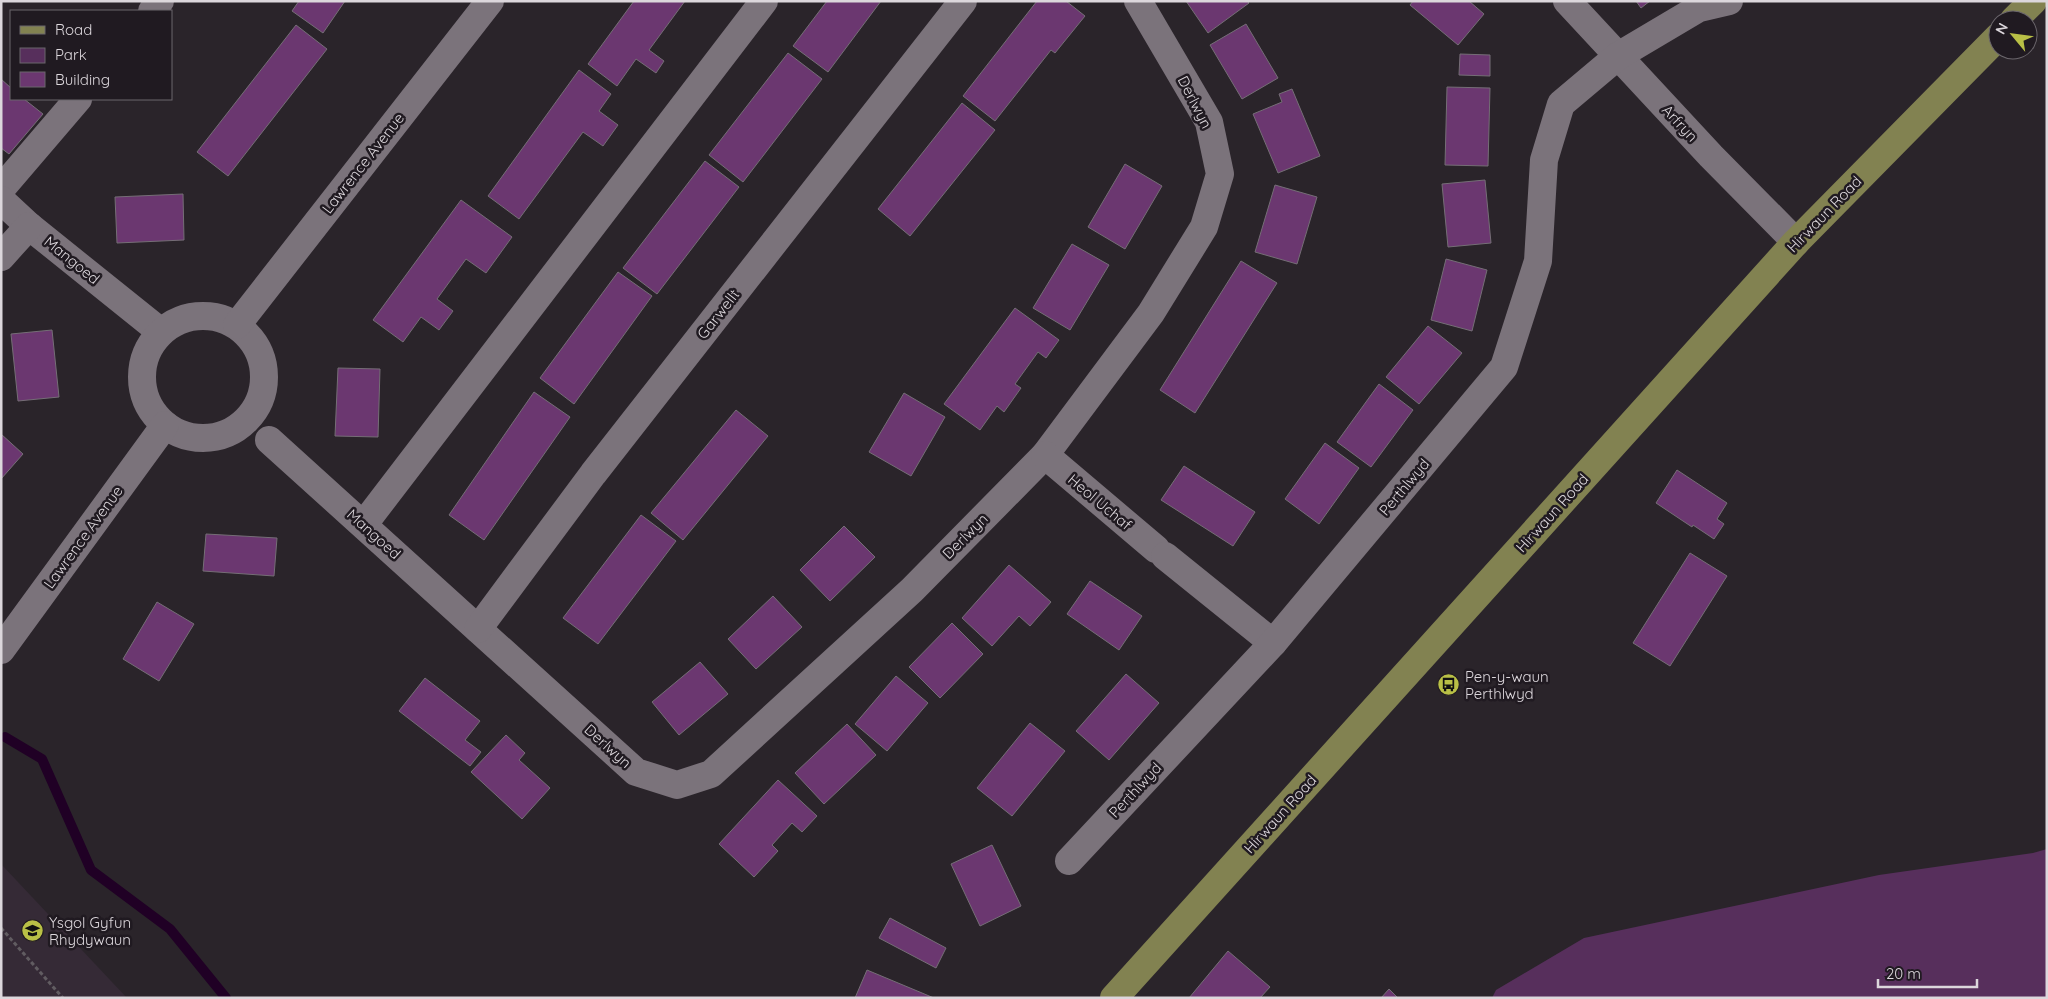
<svg xmlns="http://www.w3.org/2000/svg" width="2048" height="999" font-family="Quicksand,sans-serif">
  <rect width="100%" height="100%" fill="#2a242a"/>
  <!-- built -->
  <polygon fill="#352a36" points="1,864 127,998 1,998"/>
  <!-- green -->
  <polygon fill="#572f5c" points="2047,849 2047,998 1492,998 1496,990 1584,938 1879,875 2033,853"/>
  <g fill="none" stroke-linecap="round" stroke-linejoin="round">
    <!-- stream -->
    <polyline stroke="#200025" stroke-width="10" points="5,737 42,759 91,870 170,929 226,998"/>
  </g>
  <!-- building -->
  <g fill="#6b3770" stroke="#756e76">
    <polygon points="299,1 345,1 323,33 292,11"/>
    <polygon points="634,1 685,1 649,50 664,61 656,73 636,59 617,86 588,64"/>
    <polygon points="827,1 881,1 828,72 793,46"/>
    <polygon points="1037,1 1066,1 1085,16 1055,53 1051,50 995,121 963,96"/>
    <polygon points="1186,1 1247,1 1249,3 1208,33"/>
    <polygon points="1413,1 1469,1 1484,14 1458,45 1410,5"/>
    <polygon points="1636,1 1650,1 1641,8"/>
    <polygon points="1246,24 1278,78 1242,99 1210,45"/>
    <polygon points="296,25 327,49 228,176 197,152"/>
    <polygon points="788,53 822,79 743,182 709,155"/>
    <polygon points="1460,54 1490,55 1490,76 1459,75"/>
    <polygon points="579,70 611,94 599,111 618,125 603,146 583,132 519,219 488,196"/>
    <polygon points="1,79 11,88 11,99 24,99 43,114 9,154 1,148"/>
    <polygon points="1447,87 1490,88 1488,166 1445,165"/>
    <polygon points="1292,89 1320,156 1278,173 1253,114 1282,102 1279,94"/>
    <polygon points="962,103 995,130 910,236 878,209"/>
    <polygon points="705,161 739,187 657,294 623,268"/>
    <polygon points="1125,164 1162,186 1125,249 1088,227"/>
    <polygon points="1485,180 1491,243 1448,247 1442,184"/>
    <polygon points="1275,185 1317,197 1297,264 1255,252"/>
    <polygon points="183,194 184,240 117,243 115,197"/>
    <polygon points="461,200 512,237 486,273 466,259 437,299 453,311 439,330 421,317 403,342 373,320"/>
    <polygon points="1072,244 1109,265 1070,330 1033,308"/>
    <polygon points="1446,259 1487,270 1472,331 1431,320"/>
    <polygon points="1241,261 1277,283 1195,413 1160,390"/>
    <polygon points="618,272 652,296 574,404 540,378"/>
    <polygon points="1015,308 1059,340 1046,358 1038,352 1015,384 1021,388 1004,412 997,406 980,430 944,404"/>
    <polygon points="1428,326 1462,353 1419,404 1386,377"/>
    <polygon points="52,330 59,397 18,401 11,334"/>
    <polygon points="338,368 380,369 378,437 335,436"/>
    <polygon points="1379,384 1413,410 1371,467 1337,442"/>
    <polygon points="534,392 570,417 484,540 449,515"/>
    <polygon points="904,393 945,417 911,476 869,452"/>
    <polygon points="736,410 768,436 683,540 651,513"/>
    <polygon points="1,434 23,454 1,479"/>
    <polygon points="1325,443 1359,468 1319,524 1285,499"/>
    <polygon points="1184,466 1255,512 1233,546 1161,500"/>
    <polygon points="1677,470 1727,503 1717,519 1724,524 1714,539 1693,525 1692,527 1656,503"/>
    <polygon points="641,515 676,541 598,644 563,618"/>
    <polygon points="844,526 875,557 830,601 800,570"/>
    <polygon points="206,534 277,538 274,576 203,571"/>
    <polygon points="1690,553 1727,576 1670,666 1633,643"/>
    <polygon points="1009,565 1051,602 1030,626 1019,616 992,646 962,618"/>
    <polygon points="1090,581 1142,616 1119,650 1067,614"/>
    <polygon points="773,596 802,627 756,669 728,639"/>
    <polygon points="157,602 194,624 159,681 123,659"/>
    <polygon points="952,623 983,654 940,698 909,667"/>
    <polygon points="700,662 728,694 679,735 652,702"/>
    <polygon points="1126,674 1159,703 1109,760 1076,731"/>
    <polygon points="896,676 928,703 887,751 855,724"/>
    <polygon points="425,678 480,721 465,740 481,752 470,766 399,711"/>
    <polygon points="1030,723 1065,751 1012,816 977,788"/>
    <polygon points="847,724 876,755 824,804 795,773"/>
    <polygon points="506,735 525,753 519,760 550,788 522,819 471,772"/>
    <polygon points="778,780 817,816 802,832 792,823 772,845 778,851 754,877 719,844"/>
    <polygon points="992,845 1021,906 980,926 951,864"/>
    <polygon points="890,918 946,948 936,968 879,938"/>
    <polygon points="1228,951 1270,987 1260,998 1189,998"/>
    <polygon points="867,970 934,998 855,998"/>
    <polygon points="1389,989 1398,998 1381,998"/>
  </g>
  <g fill="none" stroke-linecap="round" stroke-linejoin="round">
    <!-- path -->
    <polyline stroke="#615c61" stroke-width="3" stroke-dasharray="4 2.5" stroke-linecap="butt" points="1,928 63,998"/>
    <!-- minor -->
    <g stroke="#7b737b" stroke-width="28">
      <polyline points="1567,1 1711,156 1796,242"/>
      <polyline points="152,11 160,1"/>
      <polyline points="1,189 78,99"/>
      <polyline points="1,200 29,226 161,332"/>
      <polyline points="1,257 29,226"/>
      <circle cx="203" cy="377" r="61"/>
      <polyline points="237,325 490,1"/>
      <polyline points="269,440 636,772 677,785 711,774 912,590 1045,455 1151,313 1204,227 1220,174 1209,122 1138,1"/>
      <polyline points="1045,455 1156,549"/>
      <polyline points="364,524 764,1"/>
      <polyline points="1165,556 1273,643"/>
      <polyline points="478,629 593,474 963,1"/>
      <polyline points="1,650 165,425"/>
      <polyline points="1069,861 1273,643 1504,367 1538,261 1544,160 1561,104 1618,56 1699,8 1729,1"/>
    </g>
    <!-- major -->
    <g stroke="#828251" stroke-width="28">
      <polyline points="2014,20 2033,1"/>
      <polyline points="1114,998 1796,242 1998,37"/>
    </g>
  </g>
  <!-- icons -->
  <defs>
    <symbol id="bus-disc" viewBox="-11 -11 22 22"><circle r="9.5" fill="#b9c046" stroke="#201a21"/><path d="M-5-6H5V4H4V6H2V4H-2V6H-4V4H-5ZM-3.5-4V0h7V-4ZM-3.5 1.2v1.5H-2V1.2ZM2 1.2v1.5H3.5V1.2Z" fill="#111"/></symbol>
    <symbol id="school-disc" viewBox="-11 -11 22 22"><circle r="9.5" fill="#b9c046" stroke="#201a21"/><path d="M0-5L7-2L0 1L-7-2ZM-4 1L0 2.5L4 1V4Q0 6-4 4Z" fill="#111"/></symbol>
  </defs>
  <g fill-rule="evenodd">
    <use href="#bus-disc" x="1436" y="672" width="25" height="25"/>
    <use href="#school-disc" x="20" y="918" width="25" height="25"/>
  </g>
  <g text-anchor="middle" dominant-baseline="central" stroke-width="5" stroke-linejoin="round" paint-order="stroke">
    <!-- street labels -->
    <g font-size="15" fill="#dcd7dc" stroke="#201a21">
      <text transform="translate(1195 102) rotate(63)">Derlwyn</text>
      <text transform="translate(1680 123) rotate(47)">Arfryn</text>
      <text transform="translate(363 163) rotate(-52)">Lawrence Avenue</text>
      <text transform="translate(1824 214) rotate(-46)">Hirwaun Road</text>
      <text transform="translate(72 260) rotate(39)">Mangoed</text>
      <text transform="translate(718 314) rotate(-52)">Garwellt</text>
      <text transform="translate(1404 487) rotate(-50)">Perthlwyd</text>
      <text transform="translate(1100 502) rotate(40)">Heol Uchaf</text>
      <text transform="translate(1552 513) rotate(-48)">Hirwaun Road</text>
      <text transform="translate(374 534) rotate(42)">Mangoed</text>
      <text transform="translate(965 536) rotate(-45)">Derlwyn</text>
      <text transform="translate(83 537) rotate(-54)">Lawrence Avenue</text>
      <text transform="translate(608 746) rotate(42)">Derlwyn</text>
      <text transform="translate(1135 790) rotate(-47)">Perthlwyd</text>
      <text transform="translate(1280 814) rotate(-48)">Hirwaun Road</text>
    </g>
    <!-- poi labels -->
    <g font-size="15" fill="#dcd7dc" stroke="#201a21" text-anchor="start">
      <text x="1465" y="676">Pen-y-waun<tspan x="1465" dy="17">Perthlwyd</tspan></text>
      <text x="49" y="922">Ysgol Gyfun<tspan x="49" dy="17">Rhydywaun</tspan></text>
    </g>
  </g>
  <!-- border -->
  <rect width="2048" height="999" fill="none" stroke="#dcd7dc" stroke-width="5"/>
  <!-- legend -->
  <rect x="10" y="10" width="162" height="90" fill="#201a21" stroke="#6b666c"/>
  <rect x="20" y="26" width="25" height="8" fill="#828251" stroke="#6b666c"/>
  <text x="55" y="35" font-size="15" fill="#dcd7dc">Road</text>
  <rect x="20" y="48" width="25" height="15" fill="#572f5c" stroke="#6b666c"/>
  <text x="55" y="60" font-size="15" fill="#dcd7dc">Park</text>
  <rect x="20" y="72" width="25" height="15" fill="#6b3770" stroke="#6b666c"/>
  <text x="55" y="85" font-size="15" fill="#dcd7dc">Building</text>
  <!-- north arrow -->
  <g transform="translate(2013 35) rotate(299)"><circle r="24" fill="#201a21" stroke="#6b666c"/>
  <path d="M0-4L9 19L0 12L-9 19Z" fill="#b9c046"/>
  <text y="-8" font-size="14" font-weight="bold" text-anchor="middle" fill="#dcd7dc">N</text>
  </g>
  <!-- scale -->
  <path d="M1878 979v8h99v-8" fill="none" stroke="#dcd7dc" stroke-width="2.5"/>
  <text x="1886" y="979" font-size="15" fill="#dcd7dc" stroke="#201a21" stroke-width="4" paint-order="stroke">20 m</text>
</svg>
